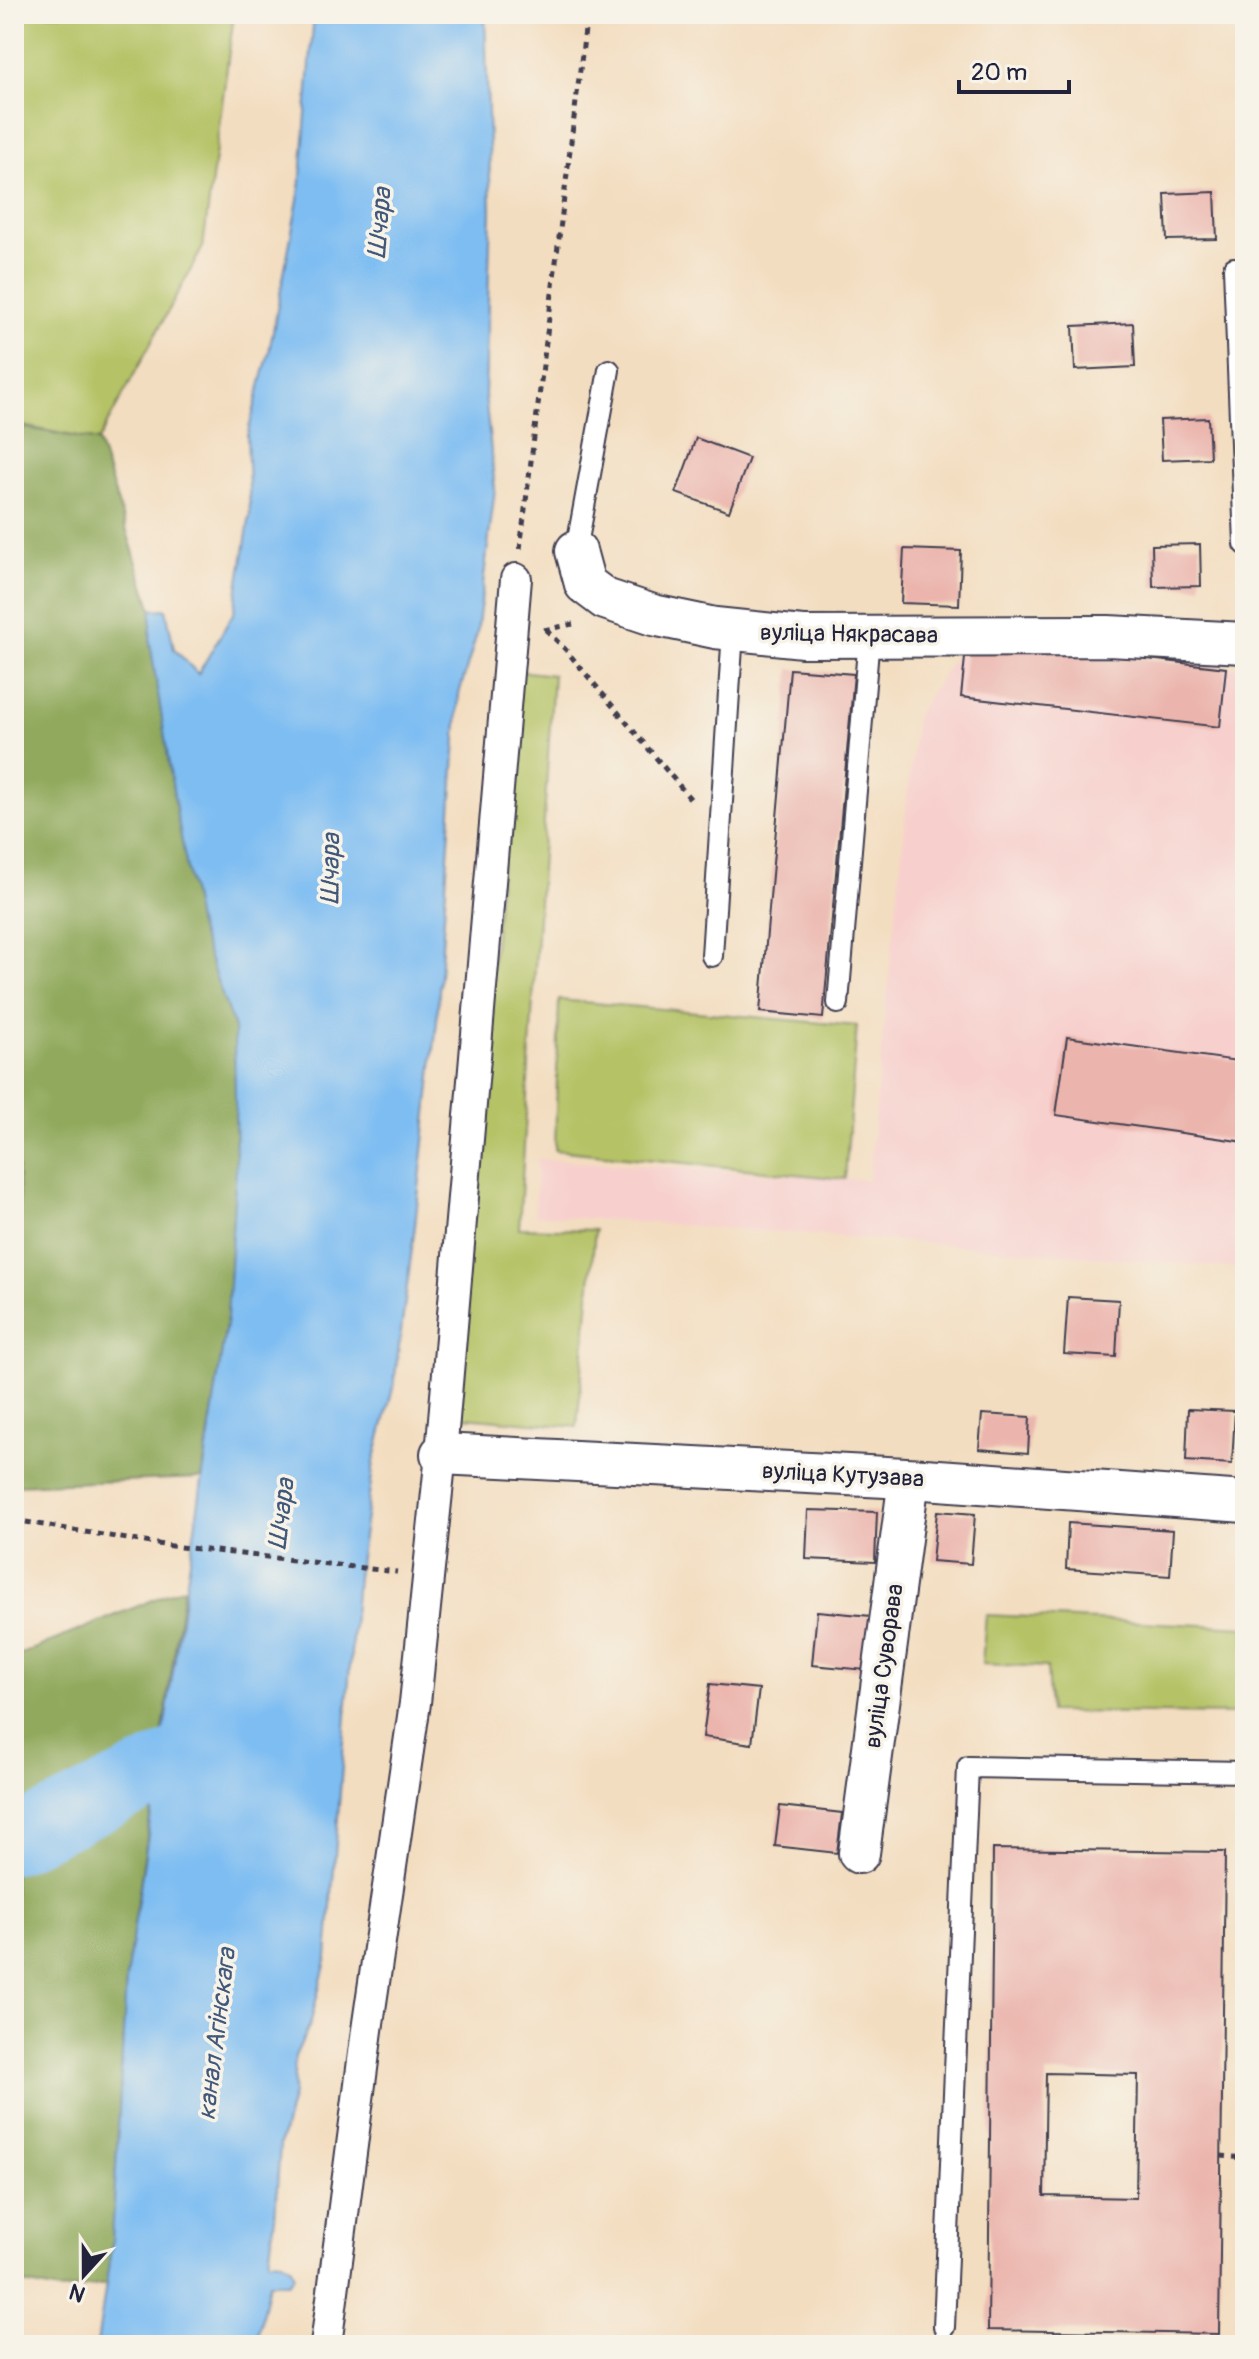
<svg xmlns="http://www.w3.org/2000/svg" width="1259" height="2359" font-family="Pangolin,sans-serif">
  <rect width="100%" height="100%" fill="#f7f3e8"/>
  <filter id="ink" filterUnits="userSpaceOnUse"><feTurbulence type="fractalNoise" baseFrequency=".0125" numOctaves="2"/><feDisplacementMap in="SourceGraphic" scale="16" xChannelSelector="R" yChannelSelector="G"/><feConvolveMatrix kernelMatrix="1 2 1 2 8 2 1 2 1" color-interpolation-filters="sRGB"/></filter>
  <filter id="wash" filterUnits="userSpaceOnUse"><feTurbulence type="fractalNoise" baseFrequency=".006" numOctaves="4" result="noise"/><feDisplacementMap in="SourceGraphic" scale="32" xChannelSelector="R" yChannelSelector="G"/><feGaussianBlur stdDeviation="1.8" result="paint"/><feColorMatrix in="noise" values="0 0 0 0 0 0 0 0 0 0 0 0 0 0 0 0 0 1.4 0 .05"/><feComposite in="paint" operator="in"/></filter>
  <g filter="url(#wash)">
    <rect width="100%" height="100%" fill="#f3ddc0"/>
    <!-- built -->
    <polygon fill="#f7d0cd" points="967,638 1245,669 1245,1269 863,1238 535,1215 537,1159 868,1180 916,715"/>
    <!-- industrial -->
    <polygon fill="#d2bec3" points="669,14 1245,14 1245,17 1092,16"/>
    <!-- green -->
    <g fill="#b5c366" stroke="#6c7250" stroke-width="2">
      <polygon points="14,14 234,14 203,247 98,441 14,424"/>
      <polygon points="518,671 553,675 519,1228 595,1230 577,1427 453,1416"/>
      <polygon points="559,1000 857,1026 845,1179 555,1150"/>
      <polygon points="986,1615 1245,1627 1245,1714 1050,1712 1047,1667 982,1664"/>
    </g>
    <!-- forest -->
    <g fill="#90a95b" stroke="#59664b" stroke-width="2">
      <polygon points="14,426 98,441 152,610 150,642 177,815 198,927 234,1028 236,1166 227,1318 202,1478 14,1485 14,1293 21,1280 14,1038"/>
      <polygon points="184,1587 126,1979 112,2242 106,2284 59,2291 14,2282 14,1657"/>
    </g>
    <!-- water -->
    <polygon fill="#7ebdf2" stroke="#507096" stroke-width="2" points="314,14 485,14 491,210 485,395 495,489 477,633 459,694 437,1021 415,1226 394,1384 374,1462 357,1577 327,1957 310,2025 295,2056 293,2094 280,2145 275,2218 269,2260 282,2261 291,2267 294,2276 288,2283 269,2283 256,2345 97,2345 112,2242 126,1979 227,1318 236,1166 234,1028 198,927 177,815 150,642 152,610 166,609 174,649 198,674 234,612 250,515 247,436 269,352 300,189"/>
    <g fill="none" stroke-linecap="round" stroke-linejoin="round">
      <!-- river -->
      <polyline stroke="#7ebdf2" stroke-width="66" points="14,1841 239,1731"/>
    </g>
    <g id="blocks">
      <!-- building -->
      <g fill="#ebb5ad" fill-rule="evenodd">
        <polygon points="1215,192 1217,239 1167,240 1165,194"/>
        <polygon points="1133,323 1135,367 1075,370 1073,326"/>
        <polygon points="1208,418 1210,458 1162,460 1160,420"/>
        <polygon points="696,438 749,458 729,512 676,493"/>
        <polygon points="1200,544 1201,586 1153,587 1152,545"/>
        <polygon points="904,549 961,551 959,605 901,603"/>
        <polygon points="967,638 1226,668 1220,727 961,697"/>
        <polygon points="790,669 854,674 823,1018 760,1012"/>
        <polygon points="1067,1037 1245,1062 1245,1142 1056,1115"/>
        <polygon points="1068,1297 1119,1300 1116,1357 1064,1354"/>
        <polygon points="1188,1409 1235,1411 1232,1464 1186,1461"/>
        <polygon points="982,1414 1030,1417 1028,1453 979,1449"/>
        <polygon points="808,1510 877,1512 875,1562 806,1559"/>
        <polygon points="937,1511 975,1514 971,1564 932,1561"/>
        <polygon points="1068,1523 1173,1530 1170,1576 1066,1569"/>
        <polygon points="817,1611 871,1616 866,1670 812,1665"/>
        <polygon points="710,1684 759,1689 752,1744 703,1737"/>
        <polygon points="780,1806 842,1813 837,1853 775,1846"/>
        <path d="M993,1849L1225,1852L1219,2334L988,2330ZM1046,2073L1138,2075L1136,2198L1044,2196Z"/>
      </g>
    </g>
  </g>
  <g filter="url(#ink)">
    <use href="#blocks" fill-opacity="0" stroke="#413e4f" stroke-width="2"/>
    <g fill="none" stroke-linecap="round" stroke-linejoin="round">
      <defs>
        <g id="service">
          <polyline points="1234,268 1245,544"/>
          <polyline points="576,551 609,370"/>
          <polyline points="712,956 732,646"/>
          <polyline points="838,1003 869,637"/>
          <polyline points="944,2327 968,1767 1245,1772"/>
        </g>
        <polyline id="pedestrian" points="326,2345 367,2030 415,1703 441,1454 516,579"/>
        <g id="minor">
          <polyline points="576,551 585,584 605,599 653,615 715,628 803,637 1108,636 1245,643"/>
          <polyline points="441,1454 925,1479 1245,1502"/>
          <polyline points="859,1853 909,1479"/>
        </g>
      </defs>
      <!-- service casing -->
      <use href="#service" stroke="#413e4f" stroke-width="24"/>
      <!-- pedestrian casing -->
      <use href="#pedestrian" stroke="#413e4f" stroke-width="34"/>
      <!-- minor casing -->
      <use href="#minor" stroke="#413e4f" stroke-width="44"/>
      <!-- path -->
      <g stroke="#413e4f" stroke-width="5" stroke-dasharray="6 6" stroke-linecap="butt">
        <polyline points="520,549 587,14"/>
        <polyline points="544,630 573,624"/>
        <polyline points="546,630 565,649 693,802"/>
        <polyline points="14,1520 163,1545 397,1572"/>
        <polyline points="1221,2156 1245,2158"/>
      </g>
      <!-- service -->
      <use href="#service" stroke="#fff" stroke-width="20"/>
      <!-- pedestrian -->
      <use href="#pedestrian" stroke="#fff" stroke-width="30"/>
      <!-- minor -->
      <use href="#minor" stroke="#fff" stroke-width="40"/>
    </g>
  </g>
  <g text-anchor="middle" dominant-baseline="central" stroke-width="7" stroke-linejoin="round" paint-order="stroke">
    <!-- street labels -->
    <g font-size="24" fill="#22223b" stroke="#f7f3e8">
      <text transform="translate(849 634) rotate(1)">вуліца Някрасава</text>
      <text transform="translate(843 1475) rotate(3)">вуліца Кутузава</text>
      <text transform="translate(884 1666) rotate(-82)">вуліца Суворава</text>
    </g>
    <!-- water labels -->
    <g font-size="26" font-style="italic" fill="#42587b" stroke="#f7f3e8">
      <text transform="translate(380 223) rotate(-85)">Шчара</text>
      <text transform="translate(331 869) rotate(-89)">Шчара</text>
      <text transform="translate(282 1514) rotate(-83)">Шчара</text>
      <text transform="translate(217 2034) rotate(-83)">канал Агінскага</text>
    </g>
  </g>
  <!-- margin -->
  <rect width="1259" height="2359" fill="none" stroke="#f7f3e8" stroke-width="48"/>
  <!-- north arrow -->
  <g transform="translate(84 2275) rotate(201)" stroke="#f7f3e8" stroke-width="6" paint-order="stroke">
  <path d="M0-6L14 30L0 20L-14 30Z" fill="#22223b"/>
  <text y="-12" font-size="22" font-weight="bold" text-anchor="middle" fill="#22223b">N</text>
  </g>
  <!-- scale -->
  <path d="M959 80v12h110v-12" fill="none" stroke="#22223b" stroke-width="4"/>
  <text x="971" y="80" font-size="24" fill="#22223b" stroke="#f7f3e8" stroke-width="6" paint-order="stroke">20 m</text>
</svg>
